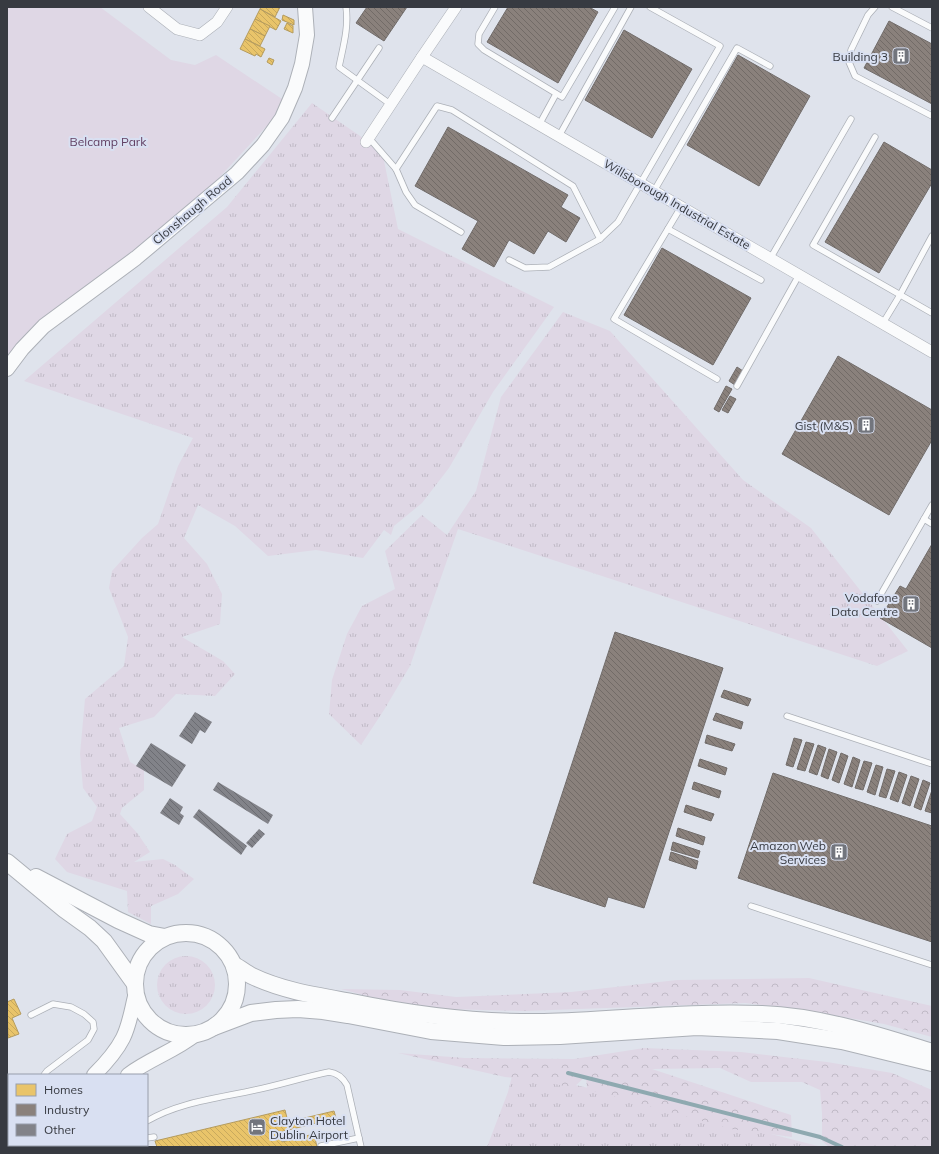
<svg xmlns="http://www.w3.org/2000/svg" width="939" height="1154" font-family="Mulish,sans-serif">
  <defs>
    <pattern id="grass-tufts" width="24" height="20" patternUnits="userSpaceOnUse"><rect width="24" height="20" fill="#dfd7e5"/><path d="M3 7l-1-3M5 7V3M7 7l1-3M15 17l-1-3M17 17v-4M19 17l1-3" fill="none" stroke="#c0b9c6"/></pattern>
    <pattern id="forest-crowns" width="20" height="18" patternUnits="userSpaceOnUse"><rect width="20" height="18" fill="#dfd7e5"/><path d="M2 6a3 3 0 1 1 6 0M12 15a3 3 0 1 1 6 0" fill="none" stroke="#c0b9c6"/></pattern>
    <pattern id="homes-back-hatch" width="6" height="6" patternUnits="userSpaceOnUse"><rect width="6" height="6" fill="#e9c46a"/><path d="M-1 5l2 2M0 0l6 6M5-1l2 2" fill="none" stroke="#c8a95d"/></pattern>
    <pattern id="industry-back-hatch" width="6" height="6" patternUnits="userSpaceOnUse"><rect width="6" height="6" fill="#8a817c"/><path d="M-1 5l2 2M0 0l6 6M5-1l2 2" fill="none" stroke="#726b67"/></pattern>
    <pattern id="building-back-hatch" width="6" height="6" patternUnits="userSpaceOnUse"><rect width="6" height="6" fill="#828389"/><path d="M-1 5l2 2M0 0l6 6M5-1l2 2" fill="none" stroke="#6b6c72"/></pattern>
  </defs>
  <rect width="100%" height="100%" fill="#dfe3ec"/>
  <!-- grass -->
  <g fill="url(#grass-tufts)">
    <polygon points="312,103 382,151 398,229 554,307 493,392 449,468 422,503 394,526 391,535 384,530 363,558 316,550 268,556 235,526 198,505 184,538 207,564 222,594 220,624 182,637 223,661 235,674 215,696 176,694 154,717 119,728 130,762 144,770 144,790 122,808 120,814 138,834 150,852 134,862 163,859 175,865 194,879 178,894 151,906 151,924 128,912 127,891 67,872 55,859 67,834 92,821 97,807 83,788 80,754 85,699 124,666 128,637 109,588 112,571 142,538 158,524 178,466 193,438 24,381 227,207"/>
    <polygon points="563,312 610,331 743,480 811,528 908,651 877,666 458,529 410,666 384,710 361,745 329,714 332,680 347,634 362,606 395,589 385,551 422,515 447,535 476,491 501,397"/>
    <circle cx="186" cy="985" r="29"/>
    <polygon points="512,1076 549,1079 593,1089 822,1147 487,1147 508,1092"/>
  </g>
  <!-- forest -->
  <g fill="url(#forest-crowns)">
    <polygon points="809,978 932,1006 932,1037 884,1024 797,1009 745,1003 524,1011 412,1008 341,989 400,990 456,997 571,992 677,980"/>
    <polygon points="644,1048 741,1052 827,1062 892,1073 932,1090 932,1147 829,1147 822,1141 822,1113 820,1090 802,1082 751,1082 720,1068 652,1069 791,1115 792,1137 731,1129 587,1089 586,1076 573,1088 546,1082 505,1077 398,1053 465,1058 574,1059"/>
  </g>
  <!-- park -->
  <polygon fill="#dfd7e5" points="7,7 100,7 171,60 195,65 216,55 288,103 204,194 7,356"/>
  <!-- homes -->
  <g fill="url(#homes-back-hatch)" stroke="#b49b5e">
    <polygon points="261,7 280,7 275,17 260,9"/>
    <polygon points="260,9 281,21 276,30 255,19"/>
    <polygon points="283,15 294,20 294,25 282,20"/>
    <polygon points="255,19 270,26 265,36 250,29"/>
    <polygon points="287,23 293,26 293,33 284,29"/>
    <polygon points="250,29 265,36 260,46 245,39"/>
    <polygon points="245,39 265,49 261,57 256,54 255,56 240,49"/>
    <polygon points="269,58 274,60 272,65 267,62"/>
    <polygon points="14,999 21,1014 12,1018 19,1034 8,1038 7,1002"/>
    <polygon points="285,1110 288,1122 334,1111 336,1118 280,1132 282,1142 314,1134 317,1147 157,1147 155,1141"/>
  </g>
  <!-- industry -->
  <g fill="url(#industry-back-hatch)" stroke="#716c6a">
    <polygon points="367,7 407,7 384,41 356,23"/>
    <polygon points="508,7 589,7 598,12 558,83 487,42"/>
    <polygon points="889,21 932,44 932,104 864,68"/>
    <polygon points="624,30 692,69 652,138 585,100"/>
    <polygon points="738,55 810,96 759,186 687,145"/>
    <polygon points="448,127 568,195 561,207 580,218 566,242 548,231 534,254 509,240 494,267 462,249 478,221 415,186"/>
    <polygon points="884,142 932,170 932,183 879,273 825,242"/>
    <polygon points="662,248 751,298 713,365 624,315"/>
    <polygon points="838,356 932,410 932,440 889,515 782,454"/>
    <polygon points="737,367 743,371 735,385 729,381"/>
    <polygon points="726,386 732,389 719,412 714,409"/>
    <polygon points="730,396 736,399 728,413 722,410"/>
    <polygon points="932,544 932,648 880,618 900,586 906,589"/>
    <polygon points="615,632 723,668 644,908 608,897 605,907 533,883"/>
    <polygon points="724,690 751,699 748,706 721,697"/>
    <polygon points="716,713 743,722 741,729 713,720"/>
    <polygon points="707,735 735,744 732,751 705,743"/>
    <polygon points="794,738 802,740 793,767 786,765"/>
    <polygon points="806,742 814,744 805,771 797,769"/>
    <polygon points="818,745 826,748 817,775 809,772"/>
    <polygon points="829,749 837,752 828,779 821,776"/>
    <polygon points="841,753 848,756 839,783 832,780"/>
    <polygon points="853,757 860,760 852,787 844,784"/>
    <polygon points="700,759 727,768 725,775 698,766"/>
    <polygon points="864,761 872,763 863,790 855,788"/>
    <polygon points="876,765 883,767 875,795 867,792"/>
    <polygon points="887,769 895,771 886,798 879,796"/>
    <polygon points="899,772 907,775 898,802 890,799"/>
    <polygon points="773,773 932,826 932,942 738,878"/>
    <polygon points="911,776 919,779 910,806 902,803"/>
    <polygon points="923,780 930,783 921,810 914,807"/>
    <polygon points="694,782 721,791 719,798 692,789"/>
    <polygon points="932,790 932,813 925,811"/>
    <polygon points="686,805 714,814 711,821 684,812"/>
    <polygon points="678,828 705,837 703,845 676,836"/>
    <polygon points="673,842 700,851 698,858 671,850"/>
    <polygon points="671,852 698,861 696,869 669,860"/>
  </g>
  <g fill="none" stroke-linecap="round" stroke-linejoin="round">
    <!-- stream -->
    <polyline stroke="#8ea9b0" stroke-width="4" points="568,1073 820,1137 842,1147"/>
  </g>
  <!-- building -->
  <g fill="url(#building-back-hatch)">
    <polygon points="195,712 212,722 205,733 200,730 192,744 179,736"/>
    <polygon points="151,743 186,765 172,787 136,766"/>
    <polygon points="218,782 273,815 268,824 213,790"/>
    <polygon points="170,798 183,807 180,813 184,816 179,825 160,813"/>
    <polygon points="199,809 247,846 241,855 193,817"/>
    <polygon points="259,829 265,834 252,848 246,843"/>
  </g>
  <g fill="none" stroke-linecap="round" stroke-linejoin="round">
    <defs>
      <g id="service">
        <path d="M346,7C349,27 343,47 339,67L390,104"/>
        <polyline points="495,7 479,34 478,44 484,50 562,97 615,7"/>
        <polyline points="875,7 868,15 851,50 849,62 855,76 932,116"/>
        <polyline points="892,7 932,28"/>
        <polyline points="332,118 379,48"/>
        <polyline points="539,125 556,94"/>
        <polyline points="559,136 631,7"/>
        <polyline points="875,137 813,245 932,313"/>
        <polyline points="369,138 396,169 406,192 415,205 461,232"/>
        <polyline points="396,169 437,106 452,110 573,186 600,239"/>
        <polyline points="654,191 737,48 770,66"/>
        <polyline points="681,207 614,319 717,379"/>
        <polyline points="668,229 761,280"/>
        <polyline points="770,259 851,119"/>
        <polyline points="509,260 525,268 549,267 600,239 618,222 720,46 650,7"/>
        <polyline points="883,323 900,295 932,236"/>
        <polyline points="737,386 799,275"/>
        <polyline points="924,519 932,524"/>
        <polyline points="877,601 932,505"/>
        <polyline points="787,716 932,764"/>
        <polyline points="751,906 932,965"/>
        <polyline points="31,1015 53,1004 71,1007 84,1014 93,1022 94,1029 88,1040 47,1071 44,1075"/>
        <path d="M147,1121C179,1102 219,1098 255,1090C280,1085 304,1077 329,1072C338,1073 343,1078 347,1085L361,1147"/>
        <polyline points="147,1138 154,1137"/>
        <polyline points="96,1145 96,1147"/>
        <polyline points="321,1146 359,1138"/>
        <polyline points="134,1147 136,1145"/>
      </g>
      <g id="minor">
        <polyline points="149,7 177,29 200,35 217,22 227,7"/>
        <polyline points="422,57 932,352"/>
        <polyline points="366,142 422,57 456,7"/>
      </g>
      <g id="tertiary">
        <polyline points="7,369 22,349 44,326 136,258 237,173 263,145 282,118 295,88 302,64 307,35 305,7"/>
        <path d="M94,1075C105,1064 116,1052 123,1038C130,1024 132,1007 136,993"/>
        <path d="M128,1075C149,1059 175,1051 196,1034"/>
        <polyline points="7,1119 9,1118"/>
        <polyline points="45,1147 46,1145"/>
      </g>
      <g id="secondary">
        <polyline points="7,862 65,910 90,928 104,941 135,984"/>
        <polyline points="36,877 118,920 149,934 165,937"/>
        <circle cx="186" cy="984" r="51"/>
        <path d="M234,965C240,968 246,973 252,976C283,991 319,996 352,1002C415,1015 479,1023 544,1022C616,1020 689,1011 762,1014C820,1016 877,1035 932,1052"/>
        <polyline points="214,1027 251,1013 276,1010 298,1009 323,1011 348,1015 431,1031 504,1037 560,1036 697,1027 778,1031 842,1041 932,1063"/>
      </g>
    </defs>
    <!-- service casing -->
    <use href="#service" stroke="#acb0b7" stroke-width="7"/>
    <!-- minor casing -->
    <use href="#minor" stroke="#acb0b7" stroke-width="12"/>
    <!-- tertiary casing -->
    <use href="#tertiary" stroke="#acb0b7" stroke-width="16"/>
    <!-- secondary casing -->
    <use href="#secondary" stroke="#acb0b7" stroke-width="18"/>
    <!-- service -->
    <use href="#service" stroke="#fafbfc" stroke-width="5.5"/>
    <!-- minor -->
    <use href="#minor" stroke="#fafbfc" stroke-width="11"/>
    <!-- tertiary -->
    <use href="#tertiary" stroke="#fafbfc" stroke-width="14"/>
    <!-- secondary -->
    <use href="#secondary" stroke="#fafbfc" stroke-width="16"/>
  </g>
  <!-- icons -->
  <defs>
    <symbol id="building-square" viewBox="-11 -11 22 22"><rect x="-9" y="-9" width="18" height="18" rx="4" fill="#72757d" stroke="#d9e0f2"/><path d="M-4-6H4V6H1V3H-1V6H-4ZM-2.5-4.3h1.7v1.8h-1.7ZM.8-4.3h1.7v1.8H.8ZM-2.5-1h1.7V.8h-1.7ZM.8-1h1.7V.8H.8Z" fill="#fff"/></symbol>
    <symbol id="hotel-square" viewBox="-11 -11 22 22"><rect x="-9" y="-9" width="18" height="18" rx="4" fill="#72757d" stroke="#d9e0f2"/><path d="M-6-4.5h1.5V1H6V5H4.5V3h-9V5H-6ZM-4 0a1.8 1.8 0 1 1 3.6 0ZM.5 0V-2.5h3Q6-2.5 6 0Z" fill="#fff"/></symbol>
  </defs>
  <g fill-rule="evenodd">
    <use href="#building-square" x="891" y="46" width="20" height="20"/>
    <use href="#building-square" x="856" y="415" width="20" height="20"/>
    <use href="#building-square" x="901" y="594" width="20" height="20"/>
    <use href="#building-square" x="829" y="842" width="20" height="20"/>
    <use href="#hotel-square" x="247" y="1117" width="20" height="20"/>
  </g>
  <g text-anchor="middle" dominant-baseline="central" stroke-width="4" stroke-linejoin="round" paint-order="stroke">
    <!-- poi labels -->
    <g font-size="12" fill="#373a41" stroke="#d9e0f2" text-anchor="end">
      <text x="888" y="56">Building 3</text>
      <text x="853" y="425">Gist (M&amp;S)</text>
      <text x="898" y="597">Vodafone<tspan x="898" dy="14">Data Centre</tspan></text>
      <text x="826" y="845">Amazon Web<tspan x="826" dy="14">Services</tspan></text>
      <text x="270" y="1120" text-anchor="start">Clayton Hotel<tspan x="270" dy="14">Dublin Airport</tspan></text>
    </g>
    <!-- park labels -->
    <g font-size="12" fill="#624063" stroke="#d9e0f2">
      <text x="108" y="141">Belcamp Park</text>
    </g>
    <!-- street labels -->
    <g font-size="12" fill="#373a41" stroke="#d9e0f2">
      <text transform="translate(677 204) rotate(30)">Willsborough Industrial Estate</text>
      <text transform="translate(192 210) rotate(-40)">Clonshaugh Road</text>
    </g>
  </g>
  <!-- border -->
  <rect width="939" height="1154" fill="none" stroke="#373a41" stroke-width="16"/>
  <!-- legend -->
  <rect x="8" y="1074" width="140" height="72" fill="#d9e0f2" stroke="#989eab"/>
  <rect x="16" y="1084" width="20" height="12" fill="#e9c46a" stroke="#989eab"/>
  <text x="44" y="1094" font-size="12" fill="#373a41">Homes</text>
  <rect x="16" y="1104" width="20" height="12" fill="#8a817c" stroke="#989eab"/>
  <text x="44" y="1114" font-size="12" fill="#373a41">Industry</text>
  <rect x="16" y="1124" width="20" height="12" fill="#828389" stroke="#989eab"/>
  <text x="44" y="1134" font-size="12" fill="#373a41">Other</text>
</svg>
